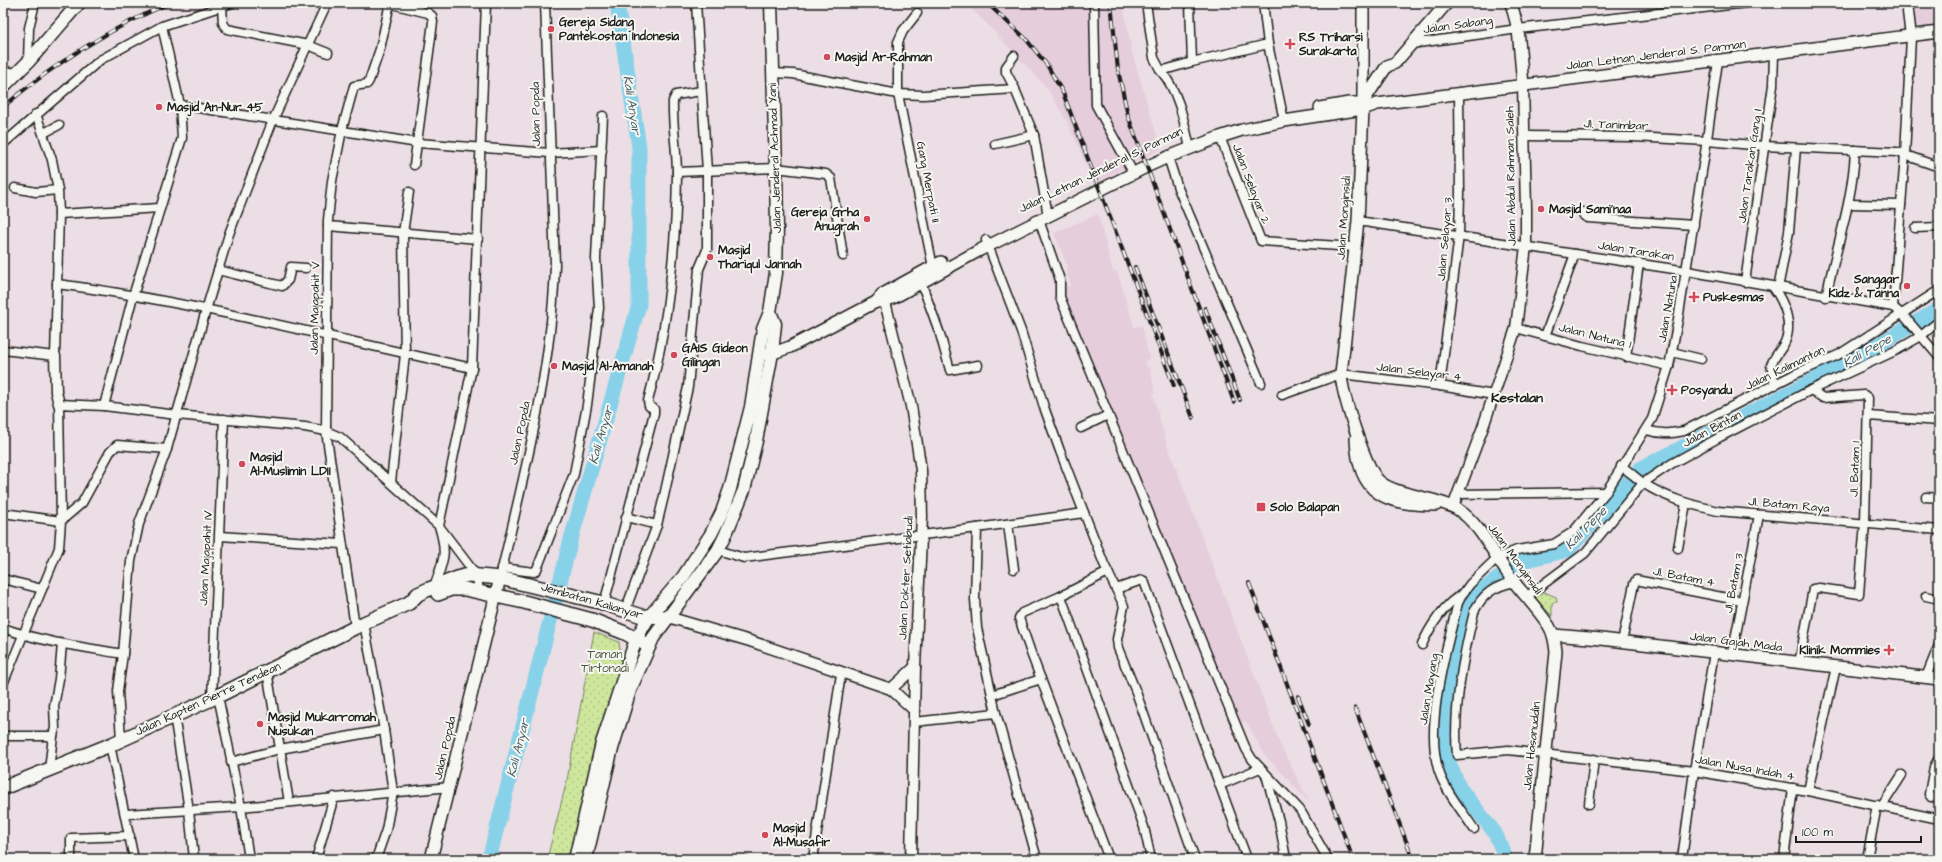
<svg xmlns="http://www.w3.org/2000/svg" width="1942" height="862" font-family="'Architects Daughter',sans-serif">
  <defs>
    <pattern id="grass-dots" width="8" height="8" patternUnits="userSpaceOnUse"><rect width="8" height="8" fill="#cee79d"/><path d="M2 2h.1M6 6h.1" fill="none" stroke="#b0c687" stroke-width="1.8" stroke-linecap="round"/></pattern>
  </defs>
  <rect width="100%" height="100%" fill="#ecdee5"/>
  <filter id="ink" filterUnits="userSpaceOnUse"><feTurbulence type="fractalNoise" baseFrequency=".025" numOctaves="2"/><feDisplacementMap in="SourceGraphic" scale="8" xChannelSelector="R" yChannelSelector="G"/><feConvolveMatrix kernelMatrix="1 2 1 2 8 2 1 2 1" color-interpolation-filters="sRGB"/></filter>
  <g filter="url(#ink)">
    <!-- built -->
    <g fill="#e5cddc">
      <polygon points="965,3 1123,3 1132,53 1161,149 1093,184 1078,145 1064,116 1047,88 986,23"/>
      <polygon points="1913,3 1939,3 1939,26 1916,31"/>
      <polygon points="1098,214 1113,272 1117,271 1134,327 1142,325 1149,359 1145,360 1147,368 1150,367 1155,393 1153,394 1164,436 1280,744 1309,802 1264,754 1246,721 1242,723 1217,669 1060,290 1071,285 1066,271 1067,265 1054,233"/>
    </g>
    <!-- grass -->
    <g fill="url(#grass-dots)" stroke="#75825c">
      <polygon points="1544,592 1556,597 1557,602 1552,603 1552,616 1535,598"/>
      <polygon points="594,632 619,642 621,661 571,859 547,859 567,780"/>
    </g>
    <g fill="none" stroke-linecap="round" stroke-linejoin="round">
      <!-- river -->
      <g stroke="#88d2e9" stroke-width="15">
        <polyline points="489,859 571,539 639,305 639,147 617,3"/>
        <polyline points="1506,859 1495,833 1459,787 1444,750 1448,701 1471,598 1523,561 1568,550 1640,469 1844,365 1939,309"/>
      </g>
      <defs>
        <g id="minor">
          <polyline points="388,3 428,13 432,16 433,22 414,165"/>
          <polyline points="1094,3 1096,105 1130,167"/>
          <polyline points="1146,3 1154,58 1161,71"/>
          <path d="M1190,3L1192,62L1161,71C1179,92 1184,122 1190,148"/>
          <polyline points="1263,3 1268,44 1284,121"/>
          <polyline points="222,6 223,23 227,29 308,45 328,53"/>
          <polyline points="917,13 903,31 898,42 898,94 934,272"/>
          <polyline points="1411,44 1518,29 1747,3"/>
          <polyline points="1014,56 1006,67 1006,72 1014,87 1034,135 1048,216"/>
          <polyline points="28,62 29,28 35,3"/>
          <polyline points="1192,62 1268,44"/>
          <polyline points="3,71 17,73"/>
          <polyline points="773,73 793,74 898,94 923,95 1015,89"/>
          <polyline points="180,105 418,143 550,153 602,150"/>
          <polyline points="44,133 59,125"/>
          <polyline points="1524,136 1634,137 1707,141 1764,146 1897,152 1939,167"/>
          <polyline points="1220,137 1261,241 1355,247"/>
          <polyline points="3,144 100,60 162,26 232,3"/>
          <polyline points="995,144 1034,135"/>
          <polyline points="1168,157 1178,188 1261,383"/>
          <polyline points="677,172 776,168 826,174 831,178 843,256"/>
          <polyline points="15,188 36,192 58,190"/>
          <polyline points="1849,204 1901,205"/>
          <polyline points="1583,212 1584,216 1588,218 1694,225"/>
          <polyline points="59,214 160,208"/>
          <polyline points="1039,220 1060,280 1060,297 1246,749 1252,759 1300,810 1328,859"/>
          <polyline points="1358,221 1687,271 1893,307 1905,317 1939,357"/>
          <polyline points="328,226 478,239"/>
          <polyline points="1915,228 1939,227"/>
          <polyline points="986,240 1021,331 1044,407 1060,451 1104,564 1124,606 1117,639 1118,648 1136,692 1195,859"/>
          <polyline points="218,270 282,286 288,280 291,267 306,268"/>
          <polyline points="921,282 940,334 950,370 978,365"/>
          <polyline points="1745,282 1773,85 1774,54"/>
          <path d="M57,284C197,302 334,339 472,368"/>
          <path d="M1773,287C1784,302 1794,325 1784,344C1780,351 1774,357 1771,365L1775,385"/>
          <polyline points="1778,288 1789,232 1796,148"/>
          <path d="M1826,297C1836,247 1853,201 1855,150"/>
          <polyline points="1893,307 1905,155 1911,37"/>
          <polyline points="1516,328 1582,346 1669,366"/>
          <polyline points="1545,336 1575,254"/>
          <polyline points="3,350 55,356 59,214 58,190 52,160 36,114"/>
          <polyline points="1672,352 1701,359"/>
          <polyline points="1626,357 1639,263"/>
          <polyline points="1440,386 1459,235 1460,193 1459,94"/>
          <polyline points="1282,395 1341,374 1440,386 1494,395"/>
          <polyline points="104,406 133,296 182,138 180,105 162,26"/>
          <polyline points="1868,416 1939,421"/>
          <polyline points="1081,428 1108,415"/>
          <path d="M1646,430C1660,434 1670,434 1684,431L1793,375L1838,355L1939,290"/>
          <path d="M1621,466C1629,471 1636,478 1643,483C1665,498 1692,505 1718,511L1939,530"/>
          <polyline points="391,482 405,354 403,233 409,192"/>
          <polyline points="1458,494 1606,492"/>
          <polyline points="1926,497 1939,498"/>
          <polyline points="3,513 61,521 82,503 110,452 117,445 167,449"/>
          <polyline points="626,517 657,525"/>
          <polyline points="1008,524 1014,569"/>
          <polyline points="220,536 342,544"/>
          <polyline points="1678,548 1686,503"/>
          <polyline points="718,550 744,558 977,528"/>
          <polyline points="502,568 534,572 537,569 574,474 587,405 599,308 596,259 603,116"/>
          <polyline points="1108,572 1061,596 1022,613 1019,618 1031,653 1109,859"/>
          <path d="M500,578C524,474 552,371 555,264L545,3"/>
          <polyline points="3,579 42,589"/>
          <path d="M1514,582C1495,586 1482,594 1474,612C1463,657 1453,708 1457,755L1508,750L1694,771L1808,791L1939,819"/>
          <path d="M434,587C443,561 448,555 439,526L472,368L486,3"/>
          <polyline points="1116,589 1142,580 1144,581 1247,859"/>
          <polyline points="1061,596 1144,827 1151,859"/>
          <polyline points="1926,596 1939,599"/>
          <polyline points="1526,597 1585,553 1643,483 1671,464 1720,437 1811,390 1897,350 1921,336 1939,321"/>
          <path d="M604,604L654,413V409L649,406L648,401C668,326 676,251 677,174C677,150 672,125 673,101L676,95L701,91"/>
          <polyline points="625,611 657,525 664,496 688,387 699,269 707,250 707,171 696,3"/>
          <polyline points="364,623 384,730 393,792 386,830 376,859"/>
          <polyline points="355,627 326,431 328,220 332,181 342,130 354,86 367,84 369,81 380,49 390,3"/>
          <path d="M3,628C42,642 83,647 123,654"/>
          <polyline points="1622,642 1634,584 1636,580 1742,601"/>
          <path d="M1422,645C1428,630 1446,601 1462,595"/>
          <polyline points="1732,655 1759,515"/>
          <polyline points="1799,663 1813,589 1819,588 1859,594 1865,523 1868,398 1864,395 1823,398 1811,390"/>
          <polyline points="267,671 289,802"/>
          <polyline points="1926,677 1939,645"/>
          <polyline points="3,684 59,548 61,521 59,404 104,406 177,415 305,427 326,431 340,437 439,526 477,576 479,592"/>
          <polyline points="992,695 1041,679"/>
          <polyline points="218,696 241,807 249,859"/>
          <polyline points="212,698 224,419"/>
          <polyline points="174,715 189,810 194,859"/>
          <polyline points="914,722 996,713"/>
          <polyline points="3,736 53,736 49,770"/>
          <polyline points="53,736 55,728 54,706 59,679 62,644"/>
          <polyline points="121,740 118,691 123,654 131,561 139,524 167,449 206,310 229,234 273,120 327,3"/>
          <polyline points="110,745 134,859"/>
          <polyline points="1939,758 1934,767 1929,794 1931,797 1939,798"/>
          <polyline points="231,762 280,749 384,730"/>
          <polyline points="1266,775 1279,821 1286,859"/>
          <polyline points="1220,785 1260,768"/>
          <polyline points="1808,791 1836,667"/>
          <polyline points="1589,804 1594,759"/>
          <polyline points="1882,806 1902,775"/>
          <polyline points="126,814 241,807 450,787"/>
          <path d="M1474,829C1463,812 1449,796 1441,777C1422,733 1446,649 1458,603L1462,595L1470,584L1497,558L1517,550L1554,544L1573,532L1606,492L1652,419L1669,366L1678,320L1705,153L1718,61"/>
          <polyline points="71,859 71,838 130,836"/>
          <polyline points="316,859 334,797"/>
          <polyline points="813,859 841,674"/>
          <polyline points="1037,859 996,713 977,628 975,599 977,528 1084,513"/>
          <polyline points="1682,859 1694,771 1714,653"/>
          <polyline points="1784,859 1793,788"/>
          <polyline points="1867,859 1877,805"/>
        </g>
        <g id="tertiary">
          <polyline points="1907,3 1911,37"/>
          <polyline points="883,294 911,406 921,470 922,517 915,667 911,859"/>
          <polyline points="55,356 56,392 59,404"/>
          <polyline points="1453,507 1483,427 1516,328 1526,246 1526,208 1523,85"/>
          <polyline points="668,617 750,641 891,689 915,711"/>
          <polyline points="891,689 915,667"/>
        </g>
        <g id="secondary">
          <path d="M1363,3V109L1358,221L1341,374C1342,394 1365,466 1378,480C1392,495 1436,497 1457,509C1480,523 1495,557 1511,578C1523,594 1538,609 1549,626C1554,634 1555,642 1556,652L1535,859"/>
          <polyline points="1511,3 1518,29 1523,85"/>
          <polyline points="1363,102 1387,66 1395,63 1447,3"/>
          <polyline points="1320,108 1349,103 1366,103"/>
          <polyline points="876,302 885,301 895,297 980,250 1146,167 1168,157 1220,137 1242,130 1284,121 1363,109 1377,104 1939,32"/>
          <polyline points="759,355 776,352 790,347 876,302 883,294 941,262"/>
          <path d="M1356,439C1358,494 1385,505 1436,505"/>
          <polyline points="1554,635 1601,639 1939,679"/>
          <polyline points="431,859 500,578"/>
        </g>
        <g id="primary">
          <polyline points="3,87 28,62 79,3"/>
          <polyline points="575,859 602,743 636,639 649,617 683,577 711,534 722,512 730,489 751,407 763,329 770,312 776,273 777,228 776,168 771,3"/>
          <polyline points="586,859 611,752 630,690 653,638 718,550 725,536 744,490 756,441 772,353 775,324 770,312"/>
        </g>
        <g id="trunk">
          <polyline points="438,594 451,589 465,589 524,602 592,620 625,633 649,646"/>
          <polyline points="3,788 110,745 218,696 364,623 409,603 418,594 429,589 460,577 469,575 500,578 599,602 642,616 668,617"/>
        </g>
      </defs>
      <!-- minor casing -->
      <use href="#minor" stroke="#1c1c1c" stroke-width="11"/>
      <!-- tertiary casing -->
      <use href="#tertiary" stroke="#1c1c1c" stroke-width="13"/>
      <!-- secondary casing -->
      <use href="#secondary" stroke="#1c1c1c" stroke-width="14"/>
      <!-- primary casing -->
      <use href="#primary" stroke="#1c1c1c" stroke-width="15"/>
      <!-- trunk casing -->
      <use href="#trunk" stroke="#1c1c1c" stroke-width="16"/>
      <!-- minor -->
      <use href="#minor" stroke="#f6f6f2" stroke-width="8"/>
      <!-- tertiary -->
      <use href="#tertiary" stroke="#f6f6f2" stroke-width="10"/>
      <!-- secondary -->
      <use href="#secondary" stroke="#f6f6f2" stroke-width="11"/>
      <!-- primary -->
      <use href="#primary" stroke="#f6f6f2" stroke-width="12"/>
      <!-- trunk -->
      <use href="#trunk" stroke="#f6f6f2" stroke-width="13"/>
      <defs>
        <g id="rail">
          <polyline points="987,3 1025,38 1047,65 1063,93 1174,386"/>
          <polyline points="1111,3 1118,70 1128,116 1234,402"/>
          <path d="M3,107C54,64 108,29 170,3"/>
          <polyline points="1135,267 1193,418"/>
          <polyline points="1205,308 1240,400"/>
          <polyline points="1249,583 1353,859"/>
          <polyline points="1298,696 1309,724"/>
          <polyline points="1355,708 1413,859"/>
        </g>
      </defs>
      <!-- rail casing -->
      <use href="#rail" stroke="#1c1c1c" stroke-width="4"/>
      <!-- rail -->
      <use href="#rail" stroke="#f6f6f2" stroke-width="2.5" stroke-dasharray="8" stroke-linecap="butt"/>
    </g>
  </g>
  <!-- markers -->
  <g fill="#d1495b" stroke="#f6f6f2" stroke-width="1.5">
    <circle cx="551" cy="29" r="4"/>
    <path d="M1288 38h4v4h4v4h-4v4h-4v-4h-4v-4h4z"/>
    <circle cx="827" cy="57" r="4"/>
    <circle cx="159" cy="107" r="4"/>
    <circle cx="1541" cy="209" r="4"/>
    <circle cx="867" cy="219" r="4"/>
    <circle cx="710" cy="257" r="4"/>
    <circle cx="1907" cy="286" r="4"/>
    <path d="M1692 291h4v4h4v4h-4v4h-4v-4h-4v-4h4z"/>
    <circle cx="674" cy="355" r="4"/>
    <circle cx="554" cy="366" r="4"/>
    <path d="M1670 384h4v4h4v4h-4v4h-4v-4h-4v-4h4z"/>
    <circle cx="242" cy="464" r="4"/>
    <rect x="1256" y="502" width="10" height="10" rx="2"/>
    <path d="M1887 644h4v4h4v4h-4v4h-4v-4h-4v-4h4z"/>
    <circle cx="260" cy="724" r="4"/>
    <circle cx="765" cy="835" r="4"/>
  </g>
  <g text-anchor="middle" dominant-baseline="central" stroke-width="4" stroke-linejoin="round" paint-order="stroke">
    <!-- poi labels -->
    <g font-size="12" font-weight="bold" fill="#1c1c1c" stroke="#f6f6f2" text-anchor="start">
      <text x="559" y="22">Gereja Sidang<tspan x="559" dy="14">Pantekostan Indonesia</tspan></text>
      <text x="1299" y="37">RS Triharsi<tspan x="1299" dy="14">Surakarta</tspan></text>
      <text x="835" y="57">Masjid Ar-Rahman</text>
      <text x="167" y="107">Masjid An-Nur 45</text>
      <text x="1549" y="209">Masjid Sami'naa</text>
      <text x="859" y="212" text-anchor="end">Gereja Grha<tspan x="859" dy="14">Anugrah</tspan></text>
      <text x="718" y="250">Masjid<tspan x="718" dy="14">Thariqul Jannah</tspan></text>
      <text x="1899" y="279" text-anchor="end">Sanggar<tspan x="1899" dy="14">Kidz &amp; Tanna</tspan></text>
      <text x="1703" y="297">Puskesmas</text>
      <text x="682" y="348">GAIS Gideon<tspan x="682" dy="14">Gilingan</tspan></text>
      <text x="562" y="366">Masjid Al-Amanah</text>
      <text x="1681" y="390">Posyandu</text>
      <text x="250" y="457">Masjid<tspan x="250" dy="14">Al-Muslimin LDII</tspan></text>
      <text x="1270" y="507">Solo Balapan</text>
      <text x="1880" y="650" text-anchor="end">Klinik Mommies</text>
      <text x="268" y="717">Masjid Mukarromah<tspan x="268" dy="14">Nusukan</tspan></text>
      <text x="773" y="828">Masjid<tspan x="773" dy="14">Al-Musafir</tspan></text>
    </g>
    <!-- street labels -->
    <g font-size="12" fill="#1c1c1c" stroke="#f6f6f2">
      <text transform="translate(1458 25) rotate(-8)">Jalan Sabang</text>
      <text transform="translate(1656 55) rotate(-7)">Jalan Letnan Jenderal S. Parman</text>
      <text transform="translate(536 114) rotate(-91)">Jalan Popda</text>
      <text transform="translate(1616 125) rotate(2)">Jl. Tanimbar</text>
      <text transform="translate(775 158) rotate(-92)">Jalan Jenderal Achmad Yani</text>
      <text transform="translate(1750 166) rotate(-82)">Jalan Tarakan Gang I</text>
      <text transform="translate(1101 170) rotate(-26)">Jalan Letnan Jenderal S. Parman</text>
      <text transform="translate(1511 176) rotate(-91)">Jalan Abdul Rahman Saleh</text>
      <text transform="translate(928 182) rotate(79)">Gang Merpati II</text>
      <text transform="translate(1251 184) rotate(69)">Jalan Selayar 2</text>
      <text transform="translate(1344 218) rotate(-86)">Jalan Monginsidi</text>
      <text transform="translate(1445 239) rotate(-85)">Jalan Selayar 3</text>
      <text transform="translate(1636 251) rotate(9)">Jalan Tarakan</text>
      <text transform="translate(315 308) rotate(-89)">Jalan Majapahit V</text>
      <text transform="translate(1668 309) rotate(-80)">Jalan Natuna</text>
      <text transform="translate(1595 336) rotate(14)">Jalan Natuna 1</text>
      <text transform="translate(1785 368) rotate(-26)">Jalan Kalimantan</text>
      <text transform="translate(1419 372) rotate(7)">Jalan Selayar 4</text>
      <text transform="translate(1712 429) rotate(-28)">Jalan Bintan</text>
      <text transform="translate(520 433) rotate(-78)">Jalan Popda</text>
      <text transform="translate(1855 469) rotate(-88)">Jl. Batam 1</text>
      <text transform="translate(1789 505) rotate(5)">Jl. Batam Raya</text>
      <text transform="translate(206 558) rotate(-87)">Jalan Majapahit IV</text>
      <text transform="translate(1515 559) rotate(54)">Jalan Monginsidi</text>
      <text transform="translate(1684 577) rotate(11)">Jl. Batam 4</text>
      <text transform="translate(906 578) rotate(-87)">Jalan Dokter Setiabudi</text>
      <text transform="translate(1734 583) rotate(-79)">Jl. Batam 3</text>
      <text transform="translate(592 601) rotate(16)">Jembatan Kalianyar</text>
      <text transform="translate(1736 642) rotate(7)">Jalan Gajah Mada</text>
      <text transform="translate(1429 689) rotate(-81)">Jalan Mayang</text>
      <text transform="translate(208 699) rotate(-25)">Jalan Kapten Pierre Tendean</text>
      <text transform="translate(1532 746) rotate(-84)">Jalan Hasanuddin</text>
      <text transform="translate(445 748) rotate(-77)">Jalan Popda</text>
      <text transform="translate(1745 768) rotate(10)">Jalan Nusa Indah 4</text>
    </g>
    <!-- park labels -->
    <g font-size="12" fill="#515943" stroke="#f6f6f2">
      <text x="605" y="654">Taman<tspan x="605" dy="14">Tirtonadi</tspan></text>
    </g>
    <!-- water labels -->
    <g font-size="13" font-style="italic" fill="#425c64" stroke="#f6f6f2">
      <text transform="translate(632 105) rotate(81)">Kali Anyar</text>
      <text transform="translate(1867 351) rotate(-30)">Kali Pepe</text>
      <text transform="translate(601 435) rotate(-74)">Kali Anyar</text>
      <text transform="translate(1586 528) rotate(-46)">Kali Pepe</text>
      <text transform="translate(518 748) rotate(-76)">Kali Anyar</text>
    </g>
    <!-- quarter labels -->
    <g font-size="14" font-weight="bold" fill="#1c1c1c" stroke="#f6f6f2">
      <text x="1517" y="398">Kestalan</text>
    </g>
  </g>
  <!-- margin -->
  <rect width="1942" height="862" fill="none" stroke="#f6f6f2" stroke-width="16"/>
  <rect x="8" y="8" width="1926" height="846" fill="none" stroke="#1c1c1c" stroke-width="1.5" filter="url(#ink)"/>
  <!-- scale -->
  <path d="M1796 836v6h125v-6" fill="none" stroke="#1c1c1c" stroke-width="2"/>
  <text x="1802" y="836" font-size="12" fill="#1c1c1c" stroke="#f6f6f2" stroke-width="3" paint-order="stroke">100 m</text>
</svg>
